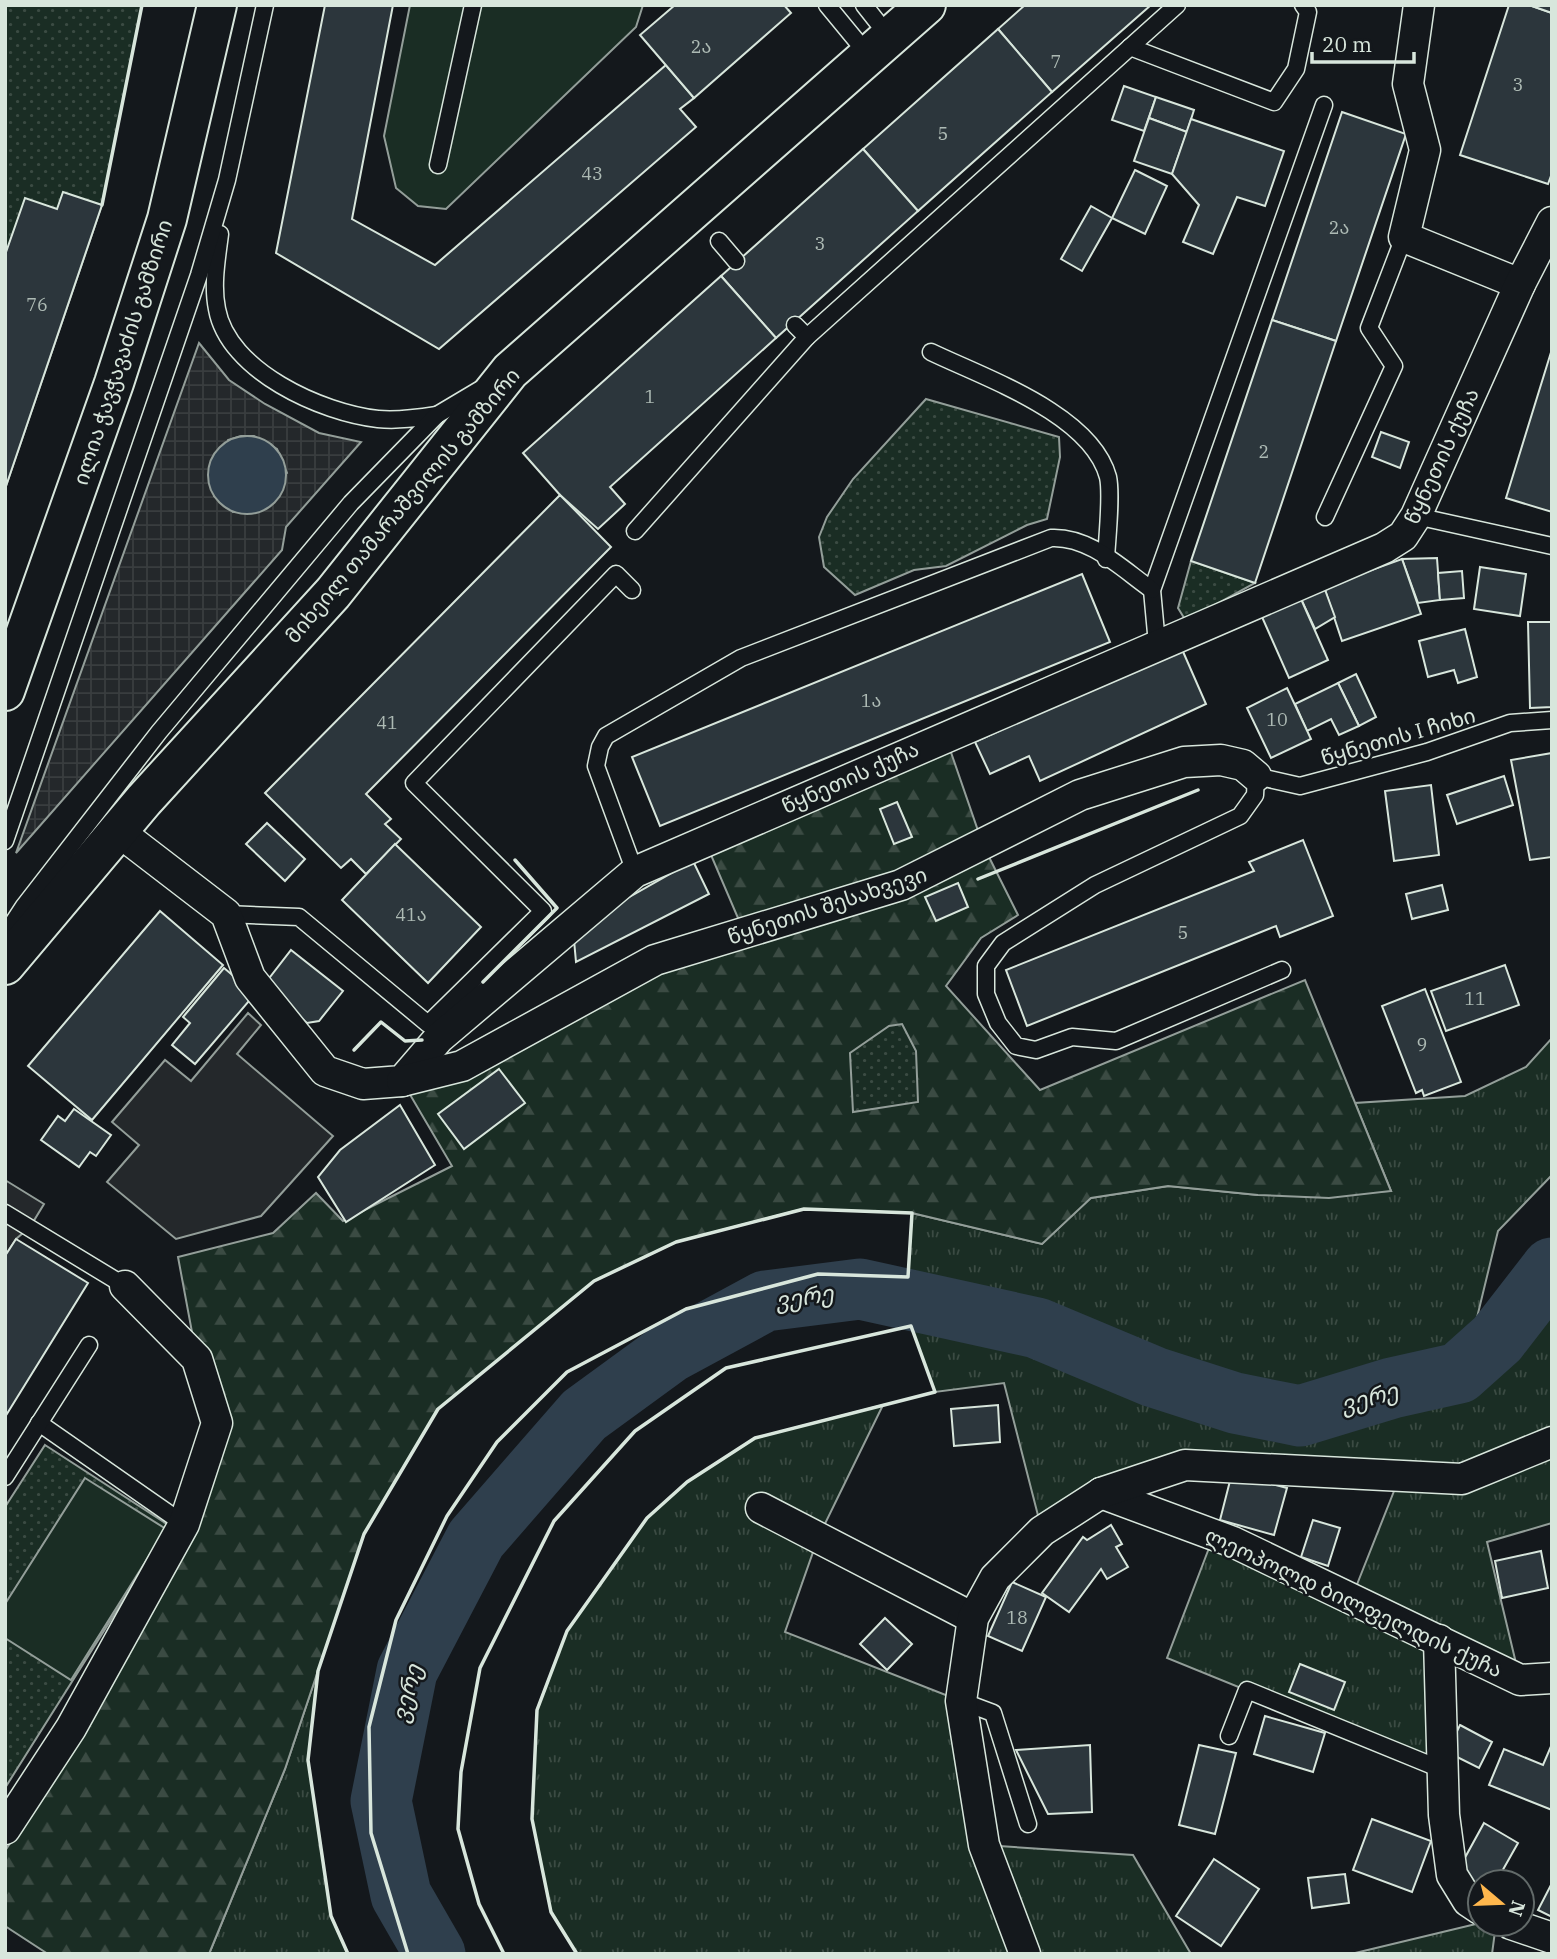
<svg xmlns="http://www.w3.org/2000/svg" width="1557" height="1959" font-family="'IBM Plex Serif','Noto Sans Georgian',serif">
  <defs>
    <pattern id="grass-tufts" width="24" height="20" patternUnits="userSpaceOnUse" patternTransform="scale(1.75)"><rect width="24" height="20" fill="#1a2d24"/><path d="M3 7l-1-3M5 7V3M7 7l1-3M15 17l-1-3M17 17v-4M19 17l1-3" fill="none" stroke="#3b4b43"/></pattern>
    <pattern id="forest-firs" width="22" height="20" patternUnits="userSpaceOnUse" patternTransform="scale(1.75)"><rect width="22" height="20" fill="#1a2d24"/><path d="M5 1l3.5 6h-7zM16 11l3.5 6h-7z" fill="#3b4b43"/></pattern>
    <pattern id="park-dots" width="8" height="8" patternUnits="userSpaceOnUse" patternTransform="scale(1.75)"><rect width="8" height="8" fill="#1a2d24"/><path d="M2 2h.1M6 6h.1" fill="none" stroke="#3b4b43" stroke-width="1.8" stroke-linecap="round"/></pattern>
    <pattern id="plaza-grid" width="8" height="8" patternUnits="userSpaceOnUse" patternTransform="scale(1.75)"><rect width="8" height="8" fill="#24282b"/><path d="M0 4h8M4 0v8" fill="none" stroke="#393d3f"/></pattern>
  </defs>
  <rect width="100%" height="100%" fill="#14181c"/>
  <!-- grass -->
  <g fill="url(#grass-tufts)" stroke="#939e99" stroke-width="2">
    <polygon points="1552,1038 1552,1175 1498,1231 1474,1330 1425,1365 1362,1383 1285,1394 1201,1375 1099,1324 1024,1296 908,1277 912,1213 1042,1244 1090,1198 1169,1186 1258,1195 1391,1191 1355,1103 1465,1096 1526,1067"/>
    <polygon points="1552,1237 1552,1523 1487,1542 1520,1680 1440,1640 1443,1770 1167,1658 1214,1535 1352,1597 1400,1476 1185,1465 1042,1531 1004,1383 935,1392 911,1326 1052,1351 1154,1396 1288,1431 1469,1388 1521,1328 1531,1282"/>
    <polygon points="883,1405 818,1538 785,1632 961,1701 984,1845 1133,1855 1191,1954 577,1954 551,1912 532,1819 537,1710 567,1631 647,1518 687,1482 755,1438"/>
    <polygon points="318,1671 308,1760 331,1916 348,1954 209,1954 285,1769"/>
    <polygon points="1480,1923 1496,1924 1492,1954 1351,1954"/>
  </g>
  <!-- forest -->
  <polygon fill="url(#forest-firs)" stroke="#939e99" stroke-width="2" points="945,735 983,845 1018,915 981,938 946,986 1040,1090 1305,980 1391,1191 1329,1198 1258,1195 1168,1186 1091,1198 1042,1244 912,1213 803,1209 676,1242 594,1281 438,1409 364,1534 285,1769 209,1954 48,1954 5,1926 5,1851 72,1747 217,1423 197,1359 178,1257 273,1233 316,1193 343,1221 452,1166 402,1081 744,932 705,841"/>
  <!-- park -->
  <g fill="url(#park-dots)" stroke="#939e99" stroke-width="2">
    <polygon points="5,5 142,5 102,205 5,489"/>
    <polygon points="926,399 1059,437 1060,457 1047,519 1027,525 946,566 914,570 855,595 824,567 819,537 827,517 853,479"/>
    <polygon points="1191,561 1255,583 1186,621 1178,608"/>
    <polygon points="902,1024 916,1051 918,1102 853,1112 850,1053 889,1026"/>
    <polygon points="45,1445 170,1526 5,1788 5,1507"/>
  </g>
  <!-- garden -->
  <g fill="#1a2d24" stroke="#939e99" stroke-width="2">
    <polygon points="410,5 643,5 636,27 446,209 418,206 396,188 384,136"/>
    <polygon points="85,1478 166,1529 71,1680 5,1638 5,1604"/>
  </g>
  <!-- parking -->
  <g fill="#24282b" stroke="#939e99" stroke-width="2">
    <polygon points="248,1013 261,1025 237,1054 333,1136 261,1216 176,1239 107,1182 139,1145 112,1122 165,1060 191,1081"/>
    <polygon points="5,1180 44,1204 30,1227 16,1239 5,1256"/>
  </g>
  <!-- plaza -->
  <path fill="url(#plaza-grid)" stroke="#939e99" stroke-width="2" fill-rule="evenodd" d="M199,343L229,380L265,404L319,433L361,442L286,527L282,550L16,853ZM241,436H254L277,449L287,473L233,512L214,496L228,440Z"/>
  <!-- water -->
  <circle fill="#2f3f4d" stroke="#939e99" stroke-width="2" cx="247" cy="475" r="39"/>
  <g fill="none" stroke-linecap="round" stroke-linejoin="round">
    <!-- river -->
    <polyline stroke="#2f3f4d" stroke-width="61" points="435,1954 401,1895 381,1801 407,1671 476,1539 584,1415 669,1353 765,1301 860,1289 1037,1328 1154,1377 1235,1403 1300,1416 1392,1388 1459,1373 1497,1339 1552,1268"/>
  </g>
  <!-- building -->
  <g fill="#2c363c" stroke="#d8e6dc" stroke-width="2">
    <polygon points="325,5 393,5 352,219 435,265 666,65 694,98 680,109 696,127 439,349 276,253"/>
    <polygon points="675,5 784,5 791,13 694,98 640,35"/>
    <polygon points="1025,5 1151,5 1052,92 998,29"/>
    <polygon points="1509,5 1529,5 1552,13 1552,173 1548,184 1460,155"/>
    <polygon points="1529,5 1552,5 1552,13"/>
    <polygon points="998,29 1052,92 918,211 863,149"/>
    <polygon points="1124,86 1156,97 1144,131 1112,120"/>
    <polygon points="1156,97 1194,110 1187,132 1149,118"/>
    <polygon points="1342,112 1406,134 1336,341 1272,320"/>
    <polygon points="1149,118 1187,132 1172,174 1134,161"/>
    <polygon points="1191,119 1284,151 1265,206 1237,197 1213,254 1183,242 1199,205 1172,174"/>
    <polygon points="863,149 918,211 776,338 721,276"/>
    <polygon points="1135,170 1167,186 1145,234 1112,218"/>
    <polygon points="63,192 102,205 5,489 5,255 25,198 57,209"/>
    <polygon points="1091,206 1112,218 1082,271 1061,259"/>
    <polygon points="721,276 776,338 610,487 625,504 598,529 560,495 523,453"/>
    <polygon points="1272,320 1336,341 1255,583 1191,561"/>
    <polygon points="1552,349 1552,512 1506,498"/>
    <polygon points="1381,432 1409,442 1400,468 1372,457"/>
    <polygon points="560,495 611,547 366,794 391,819 385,824 401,839 366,874 351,859 341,868 265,793"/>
    <polygon points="1437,558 1440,600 1418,603 1402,559"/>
    <polygon points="1402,559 1421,614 1342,641 1324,587"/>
    <polygon points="1480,567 1526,574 1520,616 1474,609"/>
    <polygon points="1462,571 1464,598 1440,600 1438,573"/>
    <polygon points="1082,574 1110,642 660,826 632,757"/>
    <polygon points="1324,587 1335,617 1315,629 1301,599"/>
    <polygon points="1301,599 1328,660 1289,678 1262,617"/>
    <polygon points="1528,622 1552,622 1552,707 1530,708"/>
    <polygon points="1465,629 1477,677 1458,683 1454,670 1428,677 1419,641"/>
    <polygon points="1181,647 1206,704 1040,781 1029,756 990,774 975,742"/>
    <polygon points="1356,674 1376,717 1359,726 1338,683"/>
    <polygon points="1338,683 1359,726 1339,735 1331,719 1307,731 1295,704"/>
    <polygon points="1287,688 1311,739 1271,758 1247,708"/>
    <polygon points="1552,753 1552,857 1530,860 1511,760"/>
    <polygon points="1504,776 1513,805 1457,824 1447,795"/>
    <polygon points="1431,785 1439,855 1394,861 1385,791"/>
    <polygon points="897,802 912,837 894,844 880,809"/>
    <polygon points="267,823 305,859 285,881 246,844"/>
    <polygon points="1303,840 1333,916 1280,937 1276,926 1027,1026 1006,970 1254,871 1249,862"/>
    <polygon points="395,844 481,927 428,983 342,900"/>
    <polygon points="693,861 709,894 576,962 573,929"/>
    <polygon points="958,883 968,907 936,921 925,897"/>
    <polygon points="1442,885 1448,910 1412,919 1406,894"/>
    <polygon points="160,911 223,965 92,1120 28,1066"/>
    <polygon points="291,950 343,991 319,1021 307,1023 269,991 267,981"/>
    <polygon points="1505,965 1519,1005 1446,1031 1431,991"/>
    <polygon points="224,968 255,994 195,1064 172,1045 190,1023 183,1017"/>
    <polygon points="1425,989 1461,1082 1424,1096 1422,1090 1416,1093 1382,1006"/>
    <polygon points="499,1069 525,1103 464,1149 438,1114"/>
    <polygon points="400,1105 435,1165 346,1222 318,1177 340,1150"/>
    <polygon points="74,1109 111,1135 96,1156 90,1152 79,1167 41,1140 58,1116 65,1121"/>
    <polygon points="16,1239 88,1283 5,1417 5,1256"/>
    <polygon points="998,1405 1000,1442 954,1446 951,1409"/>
    <polygon points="1232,1473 1287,1488 1274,1535 1220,1520"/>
    <polygon points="1313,1520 1340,1528 1328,1566 1301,1557"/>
    <polygon points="1111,1525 1122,1544 1116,1547 1128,1567 1107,1579 1101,1569 1069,1612 1042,1593 1083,1537 1087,1540"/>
    <polygon points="1541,1551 1548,1588 1502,1598 1495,1561"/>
    <polygon points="1012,1582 1046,1597 1022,1651 988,1636"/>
    <polygon points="885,1618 912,1644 887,1670 860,1644"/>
    <polygon points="1300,1664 1345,1682 1334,1710 1289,1692"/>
    <polygon points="1265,1716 1325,1733 1313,1772 1254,1754"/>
    <polygon points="1460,1725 1492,1742 1479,1768 1447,1752"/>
    <polygon points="1552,1744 1552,1810 1489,1785 1504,1749 1543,1765"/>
    <polygon points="1090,1745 1092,1812 1048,1814 1016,1750"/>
    <polygon points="1199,1745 1236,1753 1215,1834 1179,1825"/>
    <polygon points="1372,1819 1431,1841 1412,1892 1353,1870"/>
    <polygon points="1484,1823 1518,1843 1496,1882 1480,1882 1480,1888 1456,1874"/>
    <polygon points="1214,1859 1259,1889 1221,1946 1176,1916"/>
    <polygon points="1345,1874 1349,1903 1312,1908 1308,1878"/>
    <polygon points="1552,1883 1552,1917 1538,1910"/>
  </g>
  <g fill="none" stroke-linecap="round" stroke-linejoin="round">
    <defs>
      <g id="service">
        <polyline points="827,5 869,56"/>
        <polyline points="864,5 890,38"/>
        <polyline points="1130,47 1274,102 1296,69 1308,12 1303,5"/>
        <polyline points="438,165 473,5"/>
        <path d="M220,234C217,258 212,285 217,309C228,371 322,413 378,419C398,421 418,418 437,415"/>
        <polyline points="719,241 736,261"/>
        <polyline points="795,325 807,337 1177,5"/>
        <path d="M931,352C985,378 1091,414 1108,477C1112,495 1107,538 1106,559"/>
        <polyline points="1416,516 1552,546"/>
        <polyline points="1325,517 1394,366 1369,328 1404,237"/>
        <polyline points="635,531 807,337"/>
        <polyline points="1157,644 1152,590 1324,105"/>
        <polyline points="5,841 199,275 227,180 265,5"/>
        <path d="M635,872L596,766L600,747L606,736L741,658L1051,538C1090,536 1122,569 1152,590"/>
        <polyline points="226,914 299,917 428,1024 543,911 414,783 616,574 632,590"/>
        <polyline points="5,935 24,906 159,732 351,503 437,415 479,390"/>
        <polyline points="1282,970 1116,1041 1072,1037 1036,1050 1016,1046 998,1023 986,994 986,966 1003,943 1095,885 1240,816 1255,795 1256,776 1300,786 1427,752 1510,723 1552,720"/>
        <polyline points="5,1213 125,1286"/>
        <polyline points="39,1423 184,1524"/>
        <polyline points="5,1477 89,1345"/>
        <polyline points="961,1701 993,1713 1028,1824"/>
        <polyline points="1229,1736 1247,1690 1443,1770"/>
      </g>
      <g id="minor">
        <polyline points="1419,5 1408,84 1425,150 1404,237 1520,284"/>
        <polyline points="118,831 226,914 250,978 325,1071 363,1084 402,1081 439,1038 635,872 1384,548 1403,536 1416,516 1520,284 1552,222"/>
        <polyline points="402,1081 462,1066 655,960 901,885 1080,795 1184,762 1221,760 1243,765 1256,776"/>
        <polyline points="1101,1493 1233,1542 1520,1680 1552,1678"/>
        <polyline points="761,1508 973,1618"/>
        <polyline points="1439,1640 1444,1815 1452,1875 1468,1901 1480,1909"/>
        <polyline points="5,1829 71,1728 184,1524 217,1423 197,1359 125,1286"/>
        <polyline points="1511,1924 1552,1938"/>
        <polyline points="1025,1954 984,1845 961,1701 973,1618 995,1578 1042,1531 1101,1493 1185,1465 1462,1479 1552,1442"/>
      </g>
      <g id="secondary">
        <polyline points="5,691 114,383 167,219 217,5"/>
        <polyline points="5,965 144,800 333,593 510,371 926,5"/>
      </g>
    </defs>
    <!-- service casing -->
    <use href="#service" stroke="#d8e6dc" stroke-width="19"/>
    <!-- minor casing -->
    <use href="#minor" stroke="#d8e6dc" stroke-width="33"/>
    <!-- secondary casing -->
    <use href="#secondary" stroke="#d8e6dc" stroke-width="42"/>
    <!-- service -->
    <use href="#service" stroke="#14181c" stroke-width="16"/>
    <!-- minor -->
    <use href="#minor" stroke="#14181c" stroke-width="30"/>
    <!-- secondary -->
    <use href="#secondary" stroke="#14181c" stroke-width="38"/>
    <!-- wall -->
    <g stroke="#d8e6dc" stroke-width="3.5">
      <polyline points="102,205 142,5"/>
      <polyline points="978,879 1198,790"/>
      <polyline points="483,982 557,908 515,860"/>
      <polyline points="354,1050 381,1022 405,1041 422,1040"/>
      <polyline points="348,1954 331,1916 308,1760 318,1671 364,1534 438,1409 594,1281 676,1242 804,1209 912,1213 908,1277 818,1274 686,1309 567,1372 497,1442 447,1516 396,1620 369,1727 371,1833 408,1954"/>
      <polyline points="504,1954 479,1904 458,1829 461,1772 480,1668 554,1521 635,1431 726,1368 911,1326 935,1392 755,1438 687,1482 647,1518 567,1631 537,1710 532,1819 551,1912 577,1954"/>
    </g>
  </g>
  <g text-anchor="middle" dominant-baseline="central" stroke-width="5" stroke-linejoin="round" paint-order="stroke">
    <!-- number labels -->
    <g font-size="18" fill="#adbab4">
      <text x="701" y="46">2ა</text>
      <text x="1056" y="61">7</text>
      <text x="1518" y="84">3</text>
      <text x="943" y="133">5</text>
      <text x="592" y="173">43</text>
      <text x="1339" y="227">2ა</text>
      <text x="820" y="243">3</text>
      <text x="37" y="304">76</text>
      <text x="650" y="396">1</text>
      <text x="1264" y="451">2</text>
      <text x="871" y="700">1ა</text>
      <text x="1277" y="719">10</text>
      <text x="387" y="722">41</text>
      <text x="411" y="914">41ა</text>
      <text x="1183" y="932">5</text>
      <text x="1475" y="998">11</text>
      <text x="1422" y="1044">9</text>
      <text x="1017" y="1617">18</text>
    </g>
    <!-- street labels -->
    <g font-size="21" fill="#d8e6dc" stroke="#14181c">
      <text transform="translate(122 352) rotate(-72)">ილია ჭავჭავაძის გამზირი</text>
      <text transform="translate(1441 456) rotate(-65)">წყნეთის ქუჩა</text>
      <text transform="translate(402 505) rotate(-50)">მიხეილ თამარაშვილის გამზირი</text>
      <text transform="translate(1398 736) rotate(-16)">წყნეთის I ჩიხი</text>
      <text transform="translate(850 777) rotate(-24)">წყნეთის ქუჩა</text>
      <text transform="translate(827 905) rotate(-18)">წყნეთის შესახვევი</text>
      <text transform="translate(1354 1602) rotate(25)">ლეოპოლდ ბილფელდის ქუჩა</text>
    </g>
    <!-- water labels -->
    <g font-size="23" font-style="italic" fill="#d8e6dc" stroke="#14181c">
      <text transform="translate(804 1296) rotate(-8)">ვერე</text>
      <text transform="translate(1369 1397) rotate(-15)">ვერე</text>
      <text transform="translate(406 1693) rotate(-75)">ვერე</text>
    </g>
  </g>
  <!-- border -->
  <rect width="1557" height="1959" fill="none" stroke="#d8e6dc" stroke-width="14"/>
  <!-- north arrow -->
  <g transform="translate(1501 1903) rotate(109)"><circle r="33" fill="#14181c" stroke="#626a69" stroke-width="2"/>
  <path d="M0-5L12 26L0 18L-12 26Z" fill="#ffb74d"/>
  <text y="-10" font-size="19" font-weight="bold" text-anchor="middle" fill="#d8e6dc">N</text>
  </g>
  <!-- scale -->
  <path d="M1312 52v10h102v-10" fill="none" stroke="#d8e6dc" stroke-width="3.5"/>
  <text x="1322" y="52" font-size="21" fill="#d8e6dc" stroke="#14181c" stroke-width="5" paint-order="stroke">20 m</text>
</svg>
